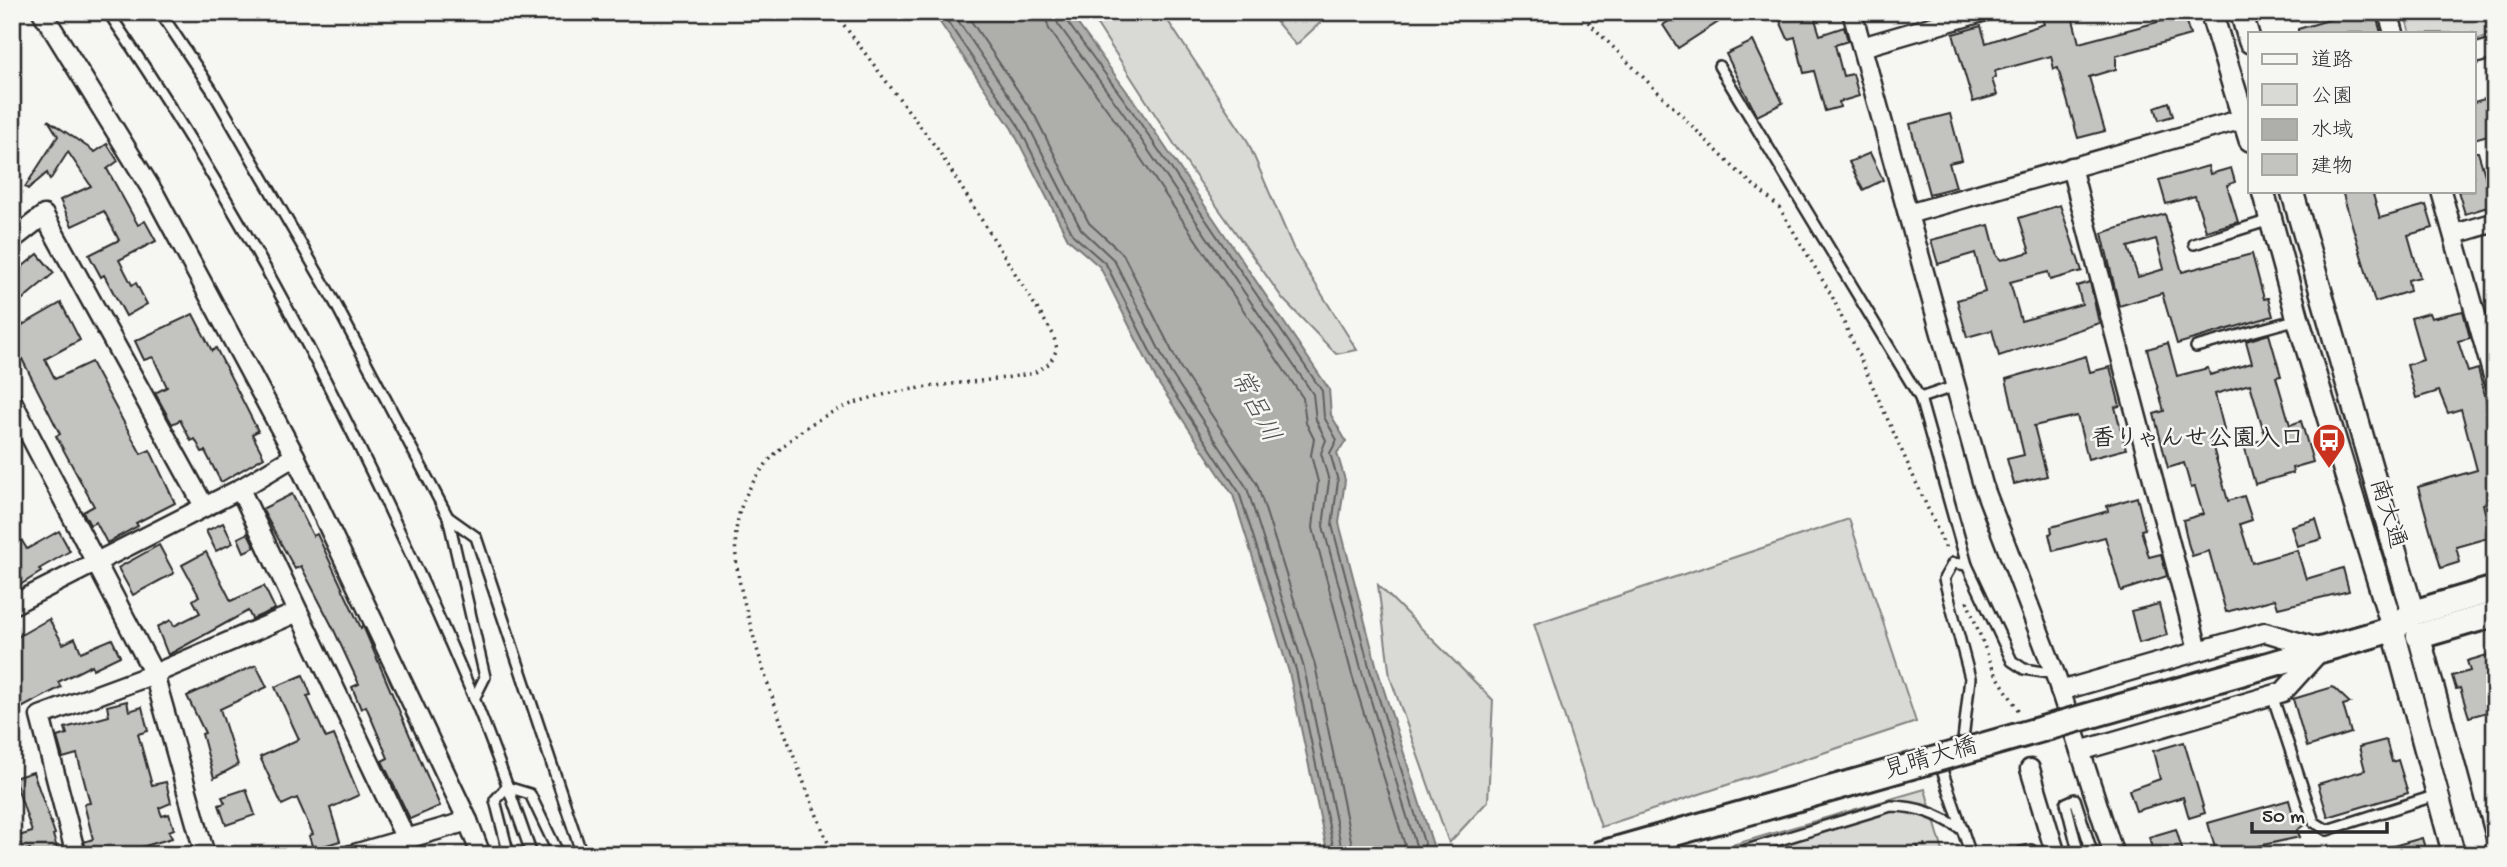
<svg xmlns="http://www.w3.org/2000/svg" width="2507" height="867" font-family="'Gochi Hand','Klee One',sans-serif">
  <rect width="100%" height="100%" fill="#f6f6f2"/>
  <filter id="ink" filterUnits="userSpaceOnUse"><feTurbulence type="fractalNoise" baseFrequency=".0143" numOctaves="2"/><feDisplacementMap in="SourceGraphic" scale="14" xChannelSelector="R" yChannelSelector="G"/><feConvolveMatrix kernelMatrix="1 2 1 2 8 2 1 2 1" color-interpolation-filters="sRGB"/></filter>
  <g filter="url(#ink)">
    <!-- green -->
    <g fill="#d9d9d5" stroke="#828280" stroke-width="2">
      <polygon points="1089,12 1162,12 1247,140 1294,250 1357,350 1336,354 1283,299 1189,167"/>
      <polygon points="1268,12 1332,12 1296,45"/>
      <polygon points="2404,12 2495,12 2495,35 2474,40 2474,33 2410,33"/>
      <polygon points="1849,519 1916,722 1601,827 1534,624"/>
      <polygon points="1378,585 1493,700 1488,801 1449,843 1390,677"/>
      <polygon points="1925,789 1944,855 1698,855"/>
    </g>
    <!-- water -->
    <polygon fill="#aeaeab" stroke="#7a7a78" stroke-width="2" points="933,12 1069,12 1136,104 1329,389 1331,415 1346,441 1337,453 1345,480 1339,523 1377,668 1436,855 1328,855 1289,672 1233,495 1157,381 1100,267 1068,239 1012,129"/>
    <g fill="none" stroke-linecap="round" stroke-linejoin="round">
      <!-- shore -->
      <g stroke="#5f5f5e" stroke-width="2">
        <polyline points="941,12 1018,125 1073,235 1106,264 1163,377 1239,492 1296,670 1335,855"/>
        <polyline points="952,12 1026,121 1081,229 1114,260 1171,373 1247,488 1304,668 1343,855"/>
        <polyline points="965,12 1035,116 1089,223 1123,254 1180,367 1257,484 1315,665 1354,855"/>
        <polyline points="1044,12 1049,29 1114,119 1303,398 1306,423 1314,439 1311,455 1318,482 1313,528 1352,675 1408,855"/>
        <polyline points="1055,12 1058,24 1123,113 1313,394 1316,420 1326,440 1321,453 1329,481 1323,526 1362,672 1419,855"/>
        <polyline points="1064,12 1065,19 1130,108 1322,391 1324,417 1337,440 1330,453 1338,481 1332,525 1370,670 1428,855"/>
      </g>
    </g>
    <!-- building -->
    <g fill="#c3c3c0" stroke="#2b2b2b" stroke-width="2" fill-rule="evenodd">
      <polygon points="1683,12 1734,12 1678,48 1663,25"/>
      <polygon points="1776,12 1821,12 1814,16 1820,35 1844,27 1848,41 1835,45 1843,76 1853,74 1859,96 1839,102 1840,107 1825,111 1814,71 1804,73 1795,37 1788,39"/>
      <polygon points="2040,12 2071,12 2079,43 2184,15 2190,35 2116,56 2116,69 2089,77 2105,131 2078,138 2058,68 2054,69 2051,56 1995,71 1996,77 1992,79 1997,95 1973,102 1953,34 1981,26 1986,43 2044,24"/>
      <polygon points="2356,12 2375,12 2381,33 2298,33 2298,29"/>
      <polygon points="1753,41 1783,103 1757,116 1726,54"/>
      <polygon points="2495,96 2495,133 2474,139 2474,102"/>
      <polygon points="2169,102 2173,116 2159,120 2155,107"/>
      <polygon points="1950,114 1962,160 1949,163 1956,187 1929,194 1910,124"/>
      <polygon points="48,120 95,152 107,144 118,161 107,169 138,225 145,221 156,241 119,260 132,285 136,283 147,304 126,316 104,275 101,277 89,255 119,240 104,211 72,226 60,200 91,186 68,152 50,180 47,173 28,189 25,187 58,136"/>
      <polygon points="2474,152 2478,152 2494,205 2465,214 2458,191 2474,191"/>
      <polygon points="1870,153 1883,180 1863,190 1849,162"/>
      <polygon points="2208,166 2210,174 2231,168 2235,182 2227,185 2238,222 2206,231 2195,196 2166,204 2159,180"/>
      <polygon points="2342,191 2372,191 2380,218 2426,205 2433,228 2408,235 2420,277 2408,280 2410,291 2375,302"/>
      <polygon points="2060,205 2082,271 2050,280 2048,272 2010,282 2021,321 2082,304 2077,286 2090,282 2099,323 1999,356 1992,330 1967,337 1957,300 1985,292 1975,253 1938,264 1931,240 1989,225 1997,256 2001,260 2030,252 2019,218"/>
      <path d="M2165,214L2182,272L2252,254L2264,299L2268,298L2273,316L2177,344L2162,293L2119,306L2102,233ZM2156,239L2164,269L2138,277L2128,247Z"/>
      <polygon points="38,254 54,273 12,308 12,275"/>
      <polygon points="61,303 80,340 45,359 55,379 91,362 141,454 150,450 175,503 136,523 138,526 107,543 96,522 90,525 83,512 94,506 56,436 60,434 22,359 12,365 12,331"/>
      <polygon points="2463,311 2470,338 2458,341 2468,372 2478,369 2495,433 2495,501 2483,504 2491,537 2456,547 2460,562 2441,568 2418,487 2477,470 2461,409 2448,413 2439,391 2416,398 2407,365 2423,360 2411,318 2429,313 2431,318"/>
      <polygon points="193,314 212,351 216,348 258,431 252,434 264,457 221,482 205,451 202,452 195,439 191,441 180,420 172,424 155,393 167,387 153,357 144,360 135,341"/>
      <polygon points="2269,334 2281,376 2276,377 2290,425 2301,421 2313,462 2292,468 2293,473 2255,484 2244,445 2266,439 2250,384 2215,394 2225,433 2210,437 2228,501 2244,496 2252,520 2240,524 2252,563 2297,550 2306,579 2343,568 2349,591 2278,608 2275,599 2226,612 2209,551 2192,556 2188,543 2183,520 2203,514 2195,487 2191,488 2184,463 2168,468 2154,414 2164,411 2147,349 2168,343 2177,376 2208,368 2210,375 2252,363 2246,341"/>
      <polygon points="2086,356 2090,372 2110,367 2120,406 2115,407 2126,449 2088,459 2077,416 2034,426 2047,476 2014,484 2007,459 2024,455 2006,379"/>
      <polygon points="292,494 313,536 317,534 361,628 363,626 440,806 410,819 382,761 388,758 366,706 361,709 352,687 359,684 332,626 301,566 295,569 262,509"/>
      <polygon points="2137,497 2145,529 2141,530 2149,557 2161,554 2167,576 2121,591 2105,537 2053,551 2049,534 2052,533 2051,527 2108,511 2107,506"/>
      <polygon points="2316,519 2322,539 2297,546 2291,526"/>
      <polygon points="223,523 233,543 216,551 206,531"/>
      <polygon points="12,525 27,549 59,531 70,551 39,569 41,572 12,590"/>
      <polygon points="248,533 255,547 244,552 238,538"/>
      <polygon points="159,545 174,573 133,595 118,568"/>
      <polygon points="206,552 231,601 264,586 275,609 252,619 248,611 168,655 157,627 171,620 174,626 200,613 193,600 199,596 182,565"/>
      <polygon points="2159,604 2167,635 2139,643 2131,611"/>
      <polygon points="49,619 63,644 75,638 81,652 112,639 120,656 93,669 92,665 58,682 61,687 12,713 12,640"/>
      <polygon points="2491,654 2495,658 2495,710 2469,717 2460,688 2456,689 2452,676 2470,671 2467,661"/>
      <polygon points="256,665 267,687 220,709 238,765 214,778 202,734 205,733 187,696"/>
      <polygon points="303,675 311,695 307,696 326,738 334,735 359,795 330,808 340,841 313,849 309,836 313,834 297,798 282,805 260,757 299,739 275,687"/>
      <polygon points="2333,687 2350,703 2343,705 2351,733 2307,747 2293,699"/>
      <polygon points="127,701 129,711 142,707 148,731 138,734 152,785 166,782 171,803 159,808 162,816 169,814 174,829 169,831 172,838 115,855 88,855 84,842 93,839 84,804 90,803 77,754 63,758 57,737 67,734 65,728 109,716 107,706"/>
      <polygon points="2386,740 2392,762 2398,760 2408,793 2328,817 2318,784 2365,770 2359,747"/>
      <polygon points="2184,742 2205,813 2189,818 2183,797 2136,811 2129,790 2160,779 2153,751"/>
      <polygon points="33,772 55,834 53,835 59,855 32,855 30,849 12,855 12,838 32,832 14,778"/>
      <polygon points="246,789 255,815 226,825 219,805 225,803 222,797"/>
      <polygon points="2289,800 2294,818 2307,823 2297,830 2300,837 2217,855 2208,823"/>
      <polygon points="2176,829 2183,852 2154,855 2149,837"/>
      <polygon points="2422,838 2427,855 2380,855 2379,850"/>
    </g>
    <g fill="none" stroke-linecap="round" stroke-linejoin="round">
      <defs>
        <g id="service">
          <path d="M108,12C254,226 372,458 473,696C495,748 513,802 532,855"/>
          <polyline points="160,12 212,90 334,301 448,517 485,677 474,699"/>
          <polyline points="1719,66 1920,398 1967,565 2012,661 2024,669 2055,674"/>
          <polyline points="2194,244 2270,220"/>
          <polyline points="2196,347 2298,319"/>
          <polyline points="1920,398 1956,386"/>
          <polyline points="448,517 476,537 582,855"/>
          <polyline points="2272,695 2314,822 2327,830 2437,795"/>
          <polyline points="1958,747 1963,740 1970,678 1944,579 1953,563 1967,565"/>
          <polyline points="1948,762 1942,770 1971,855"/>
          <polyline points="509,855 495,800 507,787 530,794 559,855"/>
          <path d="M1730,855L1891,806C1919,806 1939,815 1963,830"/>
          <polyline points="2023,855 2022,852 2031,850 2033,855"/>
          <polyline points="2079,855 2066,803 2075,799 2093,855"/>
        </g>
        <g id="minor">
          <polyline points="42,12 155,195 295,456 468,821 481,855"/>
          <polyline points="1852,12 1983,485 2055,674 2114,855"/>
          <polyline points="2388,12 2394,33"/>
          <polyline points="1862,47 1982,12"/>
          <polyline points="2474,54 2495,48"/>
          <polyline points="2071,167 2198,650"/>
          <polyline points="2441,191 2495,383"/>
          <polyline points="1908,214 2250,117"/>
          <polyline points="2455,234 2495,222"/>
          <polyline points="12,240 44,215 204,506"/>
          <polyline points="12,401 154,674 205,855"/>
          <polyline points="240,489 406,839"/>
          <polyline points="12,605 240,489 295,456"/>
          <polyline points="2060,691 2265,632 2322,649 2283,692 2080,751"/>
          <polyline points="2030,769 2056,855"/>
          <polyline points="76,855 40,716 154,674 298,612"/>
          <polyline points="351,855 468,821"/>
        </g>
        <g id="tertiary">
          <polyline points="2211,12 2250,140"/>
          <polyline points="2241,12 2250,42"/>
          <polyline points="2263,191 2298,319 2393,629 2454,855"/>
          <polyline points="2292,191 2413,613"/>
          <polyline points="2419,636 2478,855"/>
        </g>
        <g id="secondary">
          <polyline points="2419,636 2495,614"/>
          <polyline points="2265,666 2393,629 2413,613 2495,589"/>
        </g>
      </defs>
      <!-- service casing -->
      <use href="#service" stroke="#2b2b2b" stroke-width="14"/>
      <!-- minor casing -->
      <use href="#minor" stroke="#2b2b2b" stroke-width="23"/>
      <!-- tertiary casing -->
      <use href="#tertiary" stroke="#2b2b2b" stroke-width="26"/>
      <!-- secondary casing -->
      <use href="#secondary" stroke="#2b2b2b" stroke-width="30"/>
      <!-- path -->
      <g stroke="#2b2b2b" stroke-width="3.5" stroke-dasharray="2 5" stroke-linecap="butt">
        <polyline points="1578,12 1736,170 1779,207 1832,296 1947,551"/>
        <polyline points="1967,601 1993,669 2020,713"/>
        <path d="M833,855C803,781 773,708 752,631C743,598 733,566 736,532C740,479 790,431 837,410C897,383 970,386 1034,373L1050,363L1057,349L1053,334L938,150L834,12"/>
        <polyline points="1890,855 1924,845 1927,855"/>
      </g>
      <!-- service -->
      <use href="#service" stroke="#f6f6f2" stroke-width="9"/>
      <!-- minor -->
      <use href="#minor" stroke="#f6f6f2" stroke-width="18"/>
      <!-- tertiary -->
      <use href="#tertiary" stroke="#f6f6f2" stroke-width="21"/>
      <!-- secondary -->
      <use href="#secondary" stroke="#f6f6f2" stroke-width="24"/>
      <defs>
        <polyline id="secondary-bridge" points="1597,855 2265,666"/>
      </defs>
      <!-- secondary-bridge casing -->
      <use href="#secondary-bridge" stroke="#2b2b2b" stroke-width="30" stroke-linecap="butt"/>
      <!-- secondary-bridge -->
      <use href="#secondary-bridge" stroke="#f6f6f2" stroke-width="24"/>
    </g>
  </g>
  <!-- icons -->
  <defs>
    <symbol id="bus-pin" viewBox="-11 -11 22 30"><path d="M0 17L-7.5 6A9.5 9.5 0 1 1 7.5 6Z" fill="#c8321e" stroke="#f6f6f2"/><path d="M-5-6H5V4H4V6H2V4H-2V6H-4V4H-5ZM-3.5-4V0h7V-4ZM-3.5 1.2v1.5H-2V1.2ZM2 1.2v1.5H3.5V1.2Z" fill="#fff"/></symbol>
  </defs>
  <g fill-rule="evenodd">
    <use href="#bus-pin" x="2310" y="421" width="38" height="52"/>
  </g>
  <g text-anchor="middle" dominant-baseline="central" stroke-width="5" stroke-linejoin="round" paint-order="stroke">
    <!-- poi labels -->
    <g font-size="24" font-weight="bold" fill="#2b2b2b" stroke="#f6f6f2" text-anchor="end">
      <text x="2304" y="440">香りゃんせ公園入口</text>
    </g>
    <!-- street labels -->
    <g font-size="24" fill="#2b2b2b" stroke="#f6f6f2">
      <text transform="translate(2386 514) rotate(73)">南大通</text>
      <text transform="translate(1931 760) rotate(-16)">見晴大橋</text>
    </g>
    <!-- water labels -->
    <g font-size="26" font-style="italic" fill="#525251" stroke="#f6f6f2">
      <text transform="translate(1253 407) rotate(63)">常呂川</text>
    </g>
  </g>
  <!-- margin -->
  <rect width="2507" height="867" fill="none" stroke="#f6f6f2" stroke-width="42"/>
  <rect x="21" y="21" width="2465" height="825" fill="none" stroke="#2b2b2b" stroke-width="2.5" filter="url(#ink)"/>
  <!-- legend -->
  <rect x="2248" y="32" width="228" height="161" fill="#f6f6f2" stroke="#a5a5a2" stroke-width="2"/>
  <rect x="2262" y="54" width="35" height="10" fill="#f6f6f2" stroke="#a5a5a2" stroke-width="2"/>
  <text x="2311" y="66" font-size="21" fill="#2b2b2b">道路</text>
  <rect x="2262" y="84" width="35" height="21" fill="#d9d9d5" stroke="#a5a5a2" stroke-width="2"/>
  <text x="2311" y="102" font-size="21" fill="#2b2b2b">公園</text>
  <rect x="2262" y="119" width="35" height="21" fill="#aeaeab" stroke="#a5a5a2" stroke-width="2"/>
  <text x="2311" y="136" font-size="21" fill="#2b2b2b">水域</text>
  <rect x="2262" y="154" width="35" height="21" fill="#c3c3c0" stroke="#a5a5a2" stroke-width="2"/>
  <text x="2311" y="172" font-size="21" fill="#2b2b2b">建物</text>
  <!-- scale -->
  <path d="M2252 822v10h135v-10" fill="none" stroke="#2b2b2b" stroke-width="3.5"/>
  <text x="2262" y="822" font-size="21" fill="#2b2b2b" stroke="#f6f6f2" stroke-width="5" paint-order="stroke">50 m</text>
</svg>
